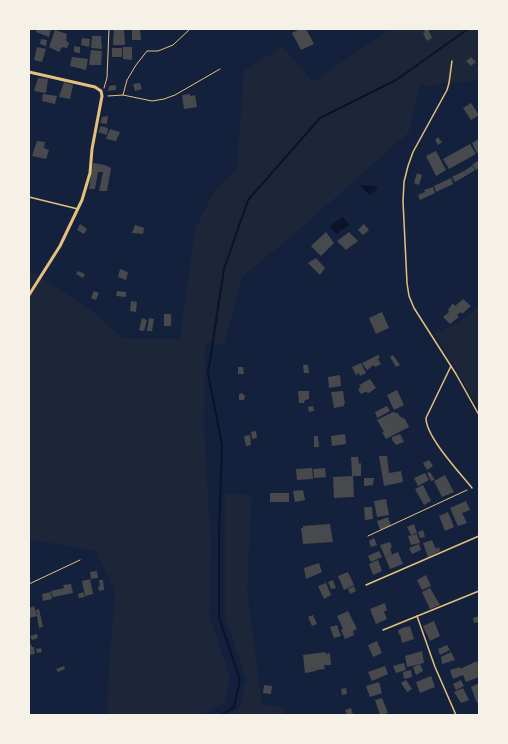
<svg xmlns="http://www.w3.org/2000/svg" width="508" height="744" font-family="Commissioner,sans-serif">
  <rect width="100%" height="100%" fill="#14213d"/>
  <!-- green -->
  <g fill="#1d2539">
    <polygon points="390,29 479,29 479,80 420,86 409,132 310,220 242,277 224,344 205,342 204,429 211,546 209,616 230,678 225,702 203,715 107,715 109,668 115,591 96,551 29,539 29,271 87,307 124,339 180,339 195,229 215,190 237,170 244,71 283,46 313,82"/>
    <polygon points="479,305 479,410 450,359 434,334 464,319"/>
    <polygon points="225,494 252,495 247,590 262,704 285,708 283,715 230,715 238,710 243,697 246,677 225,616"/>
  </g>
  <!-- water -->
  <g fill="#0b132b">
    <polygon points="360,185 375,186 378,189 369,195"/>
    <polygon points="343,217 349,225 336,234 330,226"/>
  </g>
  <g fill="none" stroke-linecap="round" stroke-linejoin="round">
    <!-- stream -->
    <polyline stroke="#0b132b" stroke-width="2" points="221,715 234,707 240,680 219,618 219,534 222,445 208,373 224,269 248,200 320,118 396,80 468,29"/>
  </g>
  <!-- building -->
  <g fill="#48494c">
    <polygon points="37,29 51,29 49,37 36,32"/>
    <polygon points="114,29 124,29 125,45 113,45"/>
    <polygon points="132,29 140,29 141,40 132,40"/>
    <polygon points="300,29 306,29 314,44 301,50 292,33"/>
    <polygon points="423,29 428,29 432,38 427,41 423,33 425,32"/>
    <polygon points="55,30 67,34 66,40 69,43 67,48 62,47 59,52 49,47"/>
    <polygon points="92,36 101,36 102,49 91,48"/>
    <polygon points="82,38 90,39 89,47 81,45"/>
    <polygon points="41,39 47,40 46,46 40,44"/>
    <polygon points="74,46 80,47 80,53 74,52"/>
    <polygon points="37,47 46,49 42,62 34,60"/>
    <polygon points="123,47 132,47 132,60 123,59"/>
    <rect x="112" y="48" width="10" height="9"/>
    <polygon points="91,50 102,51 101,65 89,65"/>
    <polygon points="72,57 88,59 86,70 70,66"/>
    <polygon points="471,57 476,62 471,66 466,61"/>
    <polygon points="38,78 48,79 46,93 34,91"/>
    <polygon points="64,82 73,85 70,99 59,97"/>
    <polygon points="140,83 142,89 135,91 133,84"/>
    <polygon points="116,85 116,90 108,91 109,86"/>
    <polygon points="43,94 57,96 55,104 42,101"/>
    <polygon points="190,94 190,96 195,95 197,107 184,109 182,95"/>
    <polygon points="471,103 479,115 471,120 463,108"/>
    <polygon points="108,116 107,124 100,123 102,117"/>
    <polygon points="101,126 108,128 107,135 98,132"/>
    <polygon points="110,129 120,132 116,141 106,139"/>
    <polygon points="438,137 442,142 438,145 435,140"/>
    <polygon points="479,139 479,152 477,153 472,143"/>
    <polygon points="37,141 45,142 44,148 49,150 46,159 32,156"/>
    <polygon points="470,144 476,154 449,169 443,159"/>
    <polygon points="436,151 446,170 436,176 426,156"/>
    <polygon points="479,160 479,167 476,170 472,165"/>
    <polygon points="93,163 105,165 111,168 107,191 99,191 103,172 98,172 95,189 89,189"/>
    <polygon points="472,166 475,170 467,175 464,171"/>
    <polygon points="464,171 467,175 455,182 452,177"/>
    <polygon points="417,173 422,175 419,185 414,183"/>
    <polygon points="451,178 453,184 436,192 434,186"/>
    <polygon points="433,187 435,193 420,200 418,195 425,192 424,190"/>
    <polygon points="80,224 87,229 84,234 77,230"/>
    <polygon points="364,224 369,230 363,235 358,230"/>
    <polygon points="135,225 144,228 143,234 132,233"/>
    <polygon points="326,232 334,243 321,256 311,246"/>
    <polygon points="349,232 358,241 346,250 337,241"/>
    <polygon points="316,258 325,268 320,275 308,263"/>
    <polygon points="120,269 128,272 126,280 118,277"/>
    <polygon points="78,271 85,274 83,278 76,274"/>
    <polygon points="94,291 99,293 96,300 91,298"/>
    <polygon points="117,291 126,292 126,297 116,296"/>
    <polygon points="463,299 471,306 462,314 461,312 457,315 459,317 450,324 443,317 449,312 448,310 453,303 455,306"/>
    <polygon points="131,301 137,302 136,312 130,311"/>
    <polygon points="382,312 389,328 376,334 369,318"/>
    <rect x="164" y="314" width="7" height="12"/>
    <polygon points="142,318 147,320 144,331 139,330"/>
    <polygon points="149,318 154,319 152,331 147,331"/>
    <polygon points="378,355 380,357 378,359 381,364 375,367 374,365 367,370 362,363"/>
    <polygon points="393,355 400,365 396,367 390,357"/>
    <polygon points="361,363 366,373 360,376 359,373 356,375 352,367"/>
    <polygon points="303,365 308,365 309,373 304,373"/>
    <polygon points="238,367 243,367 244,374 238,374"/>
    <polygon points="340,375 341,386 329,388 328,377"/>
    <polygon points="370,379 376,388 369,393 365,392 361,394 358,389 361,387 359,385"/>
    <polygon points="397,390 404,405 394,410 387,395"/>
    <polygon points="298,391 309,391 309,399 305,400 304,403 299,403"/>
    <polygon points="343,391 345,404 344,404 344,406 334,408 331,392"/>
    <polygon points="243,393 243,395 245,395 245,398 244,398 244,400 239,400 239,394"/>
    <polygon points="313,406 314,411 309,412 308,407"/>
    <polygon points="387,406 390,411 377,418 375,412"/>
    <polygon points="393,412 399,414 399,416 405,419 409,427 386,439 382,432 384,432 377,420"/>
    <polygon points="256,431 257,438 252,439 251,432"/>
    <polygon points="345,434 346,444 332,446 331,436"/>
    <polygon points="400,434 404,442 396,445 392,440 392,437"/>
    <polygon points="250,435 251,445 246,446 244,436"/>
    <polygon points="314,436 318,436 319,447 314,447"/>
    <polygon points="379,456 387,456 389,473 401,471 403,482 384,486"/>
    <polygon points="351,457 358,457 359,464 361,463 361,476 352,476"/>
    <polygon points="429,460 433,466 427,470 423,463"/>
    <polygon points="312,468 313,479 297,480 296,469"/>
    <polygon points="325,468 326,477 314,478 313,469"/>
    <polygon points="430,472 435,480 431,481 427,473"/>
    <polygon points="425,473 429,480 418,486 414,478"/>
    <polygon points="445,475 454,492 442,497 434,481"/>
    <polygon points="353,476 354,497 334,498 333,477"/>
    <polygon points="364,478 374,478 373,485 364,486"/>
    <polygon points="423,485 431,501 424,505 415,489"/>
    <polygon points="303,490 305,500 295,502 293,491"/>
    <rect x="270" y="493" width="19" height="9"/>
    <polygon points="386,499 389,515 377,517 374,501"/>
    <polygon points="466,501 470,510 462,513 467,523 458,526 450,508"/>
    <polygon points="364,507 372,507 373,519 365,520"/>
    <polygon points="448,512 454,527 445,531 439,516"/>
    <polygon points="388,517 391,526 380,530 377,521"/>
    <polygon points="330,524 333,542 303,544 301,528 303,528 303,526"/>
    <polygon points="414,524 417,533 411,535 407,527"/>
    <polygon points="423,530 425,537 420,538 418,532"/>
    <polygon points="417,534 420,543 411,545 408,536"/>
    <polygon points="374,538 377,545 371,547 369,541"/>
    <polygon points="432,540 436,549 439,547 440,551 428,557 423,543"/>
    <polygon points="390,542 392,547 390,549 392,554 385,557 380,545"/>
    <polygon points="419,544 421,550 412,554 409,548"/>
    <polygon points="379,551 382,557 371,562 368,556"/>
    <polygon points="398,552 403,564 390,569 385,557"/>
    <polygon points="378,560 382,571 373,575 369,564"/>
    <polygon points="319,563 322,572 306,579 304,568"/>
    <polygon points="97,571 98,578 91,579 90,572"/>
    <polygon points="348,572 354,585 344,590 338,576"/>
    <polygon points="426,575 431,586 422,590 417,580"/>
    <polygon points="90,579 93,594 85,596 82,581"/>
    <polygon points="99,580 103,580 104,590 99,591 98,587 100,586"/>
    <polygon points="333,580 336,588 331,589 328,582"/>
    <polygon points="326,583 331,595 324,599 318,586"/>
    <polygon points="71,584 73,593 53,597 51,591 60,589 64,588 63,585"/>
    <polygon points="354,586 356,591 350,594 348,589"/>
    <polygon points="430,588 440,605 430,609 422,592"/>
    <polygon points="51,592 52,599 43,601 42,594"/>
    <polygon points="83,592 85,597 79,598 78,594"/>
    <polygon points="385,603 387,610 384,612 387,619 376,624 370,609"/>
    <polygon points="34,606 37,616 29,618 29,608"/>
    <polygon points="39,609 43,627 39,628 36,610"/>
    <polygon points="348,611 357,629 353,631 354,635 345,639 341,630 343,629 337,616"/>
    <polygon points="313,615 317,624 312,626 308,617"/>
    <polygon points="479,616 479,622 474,623 473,618"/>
    <polygon points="434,621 440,636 430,641 423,626"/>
    <polygon points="337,625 341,636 334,638 330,627"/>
    <polygon points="410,626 414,639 402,643 400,634 399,635 398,630 401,629 402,628"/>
    <polygon points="37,634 38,638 32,640 30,636"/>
    <polygon points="377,641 382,653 373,657 368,645"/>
    <polygon points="29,644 31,644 32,647 34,647 35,654 29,655"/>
    <polygon points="447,645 450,650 440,655 438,649"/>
    <polygon points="41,648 42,652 37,653 36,649"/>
    <polygon points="422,651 424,663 407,667 405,656"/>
    <polygon points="325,652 326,654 330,653 331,665 324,665 325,669 316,670 316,671 305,673 303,655"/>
    <polygon points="451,652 455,660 442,664 441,657"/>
    <polygon points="477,661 479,665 479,677 466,682 463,675 453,679 450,670 460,667 460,669"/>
    <polygon points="404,663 406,670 396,673 393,666"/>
    <polygon points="420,664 423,671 416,675 413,667"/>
    <polygon points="64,666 65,669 58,672 56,669"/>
    <polygon points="385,666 388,674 372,681 368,672"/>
    <polygon points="411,670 412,677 404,679 403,672"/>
    <polygon points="431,676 435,687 420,693 416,682"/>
    <polygon points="406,680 412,689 407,692 401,683"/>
    <polygon points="461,680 464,686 456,690 453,684"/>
    <polygon points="379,682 382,693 370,697 366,686"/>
    <polygon points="479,683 479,701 477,703 471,687"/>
    <polygon points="264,685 272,686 271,694 263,693"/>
    <polygon points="346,688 347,694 342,695 341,689"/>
    <polygon points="463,688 469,700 461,703 454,692"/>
    <polygon points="382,698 388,713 380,715 375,700"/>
    <polygon points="351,708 353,715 347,715 345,710"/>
  </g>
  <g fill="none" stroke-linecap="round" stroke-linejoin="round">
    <!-- path -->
    <g stroke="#e5c07b" stroke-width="1">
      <polyline points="104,88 107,78 109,29"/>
      <polyline points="123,95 127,80 136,65 147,51 158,51 173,45 190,29"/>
      <polyline points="108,96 123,95 152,101 164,99 175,95 220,69"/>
      <polyline points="368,536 467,490"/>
      <polyline points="29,584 80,560"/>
    </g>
    <!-- service -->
    <g stroke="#e5c07b" stroke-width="1.5">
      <polyline points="452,61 449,83 447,90 413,152 408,166 404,182 403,201 407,283 409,296 414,308 456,374 479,415"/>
      <polyline points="29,197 78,209"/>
      <path d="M451,366L426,418C426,437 460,473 472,488"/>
      <polyline points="366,585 479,536"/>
      <polyline points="417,616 435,667 456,715"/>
      <polyline points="383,630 479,591"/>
    </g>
    <!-- minor -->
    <polyline stroke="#e5c07b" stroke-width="3" points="29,72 95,87 101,91 102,96 92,149 90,173 82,200 60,246 29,295"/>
  </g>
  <!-- border -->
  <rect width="508" height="744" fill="none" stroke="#f6f1e7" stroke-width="60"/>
</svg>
